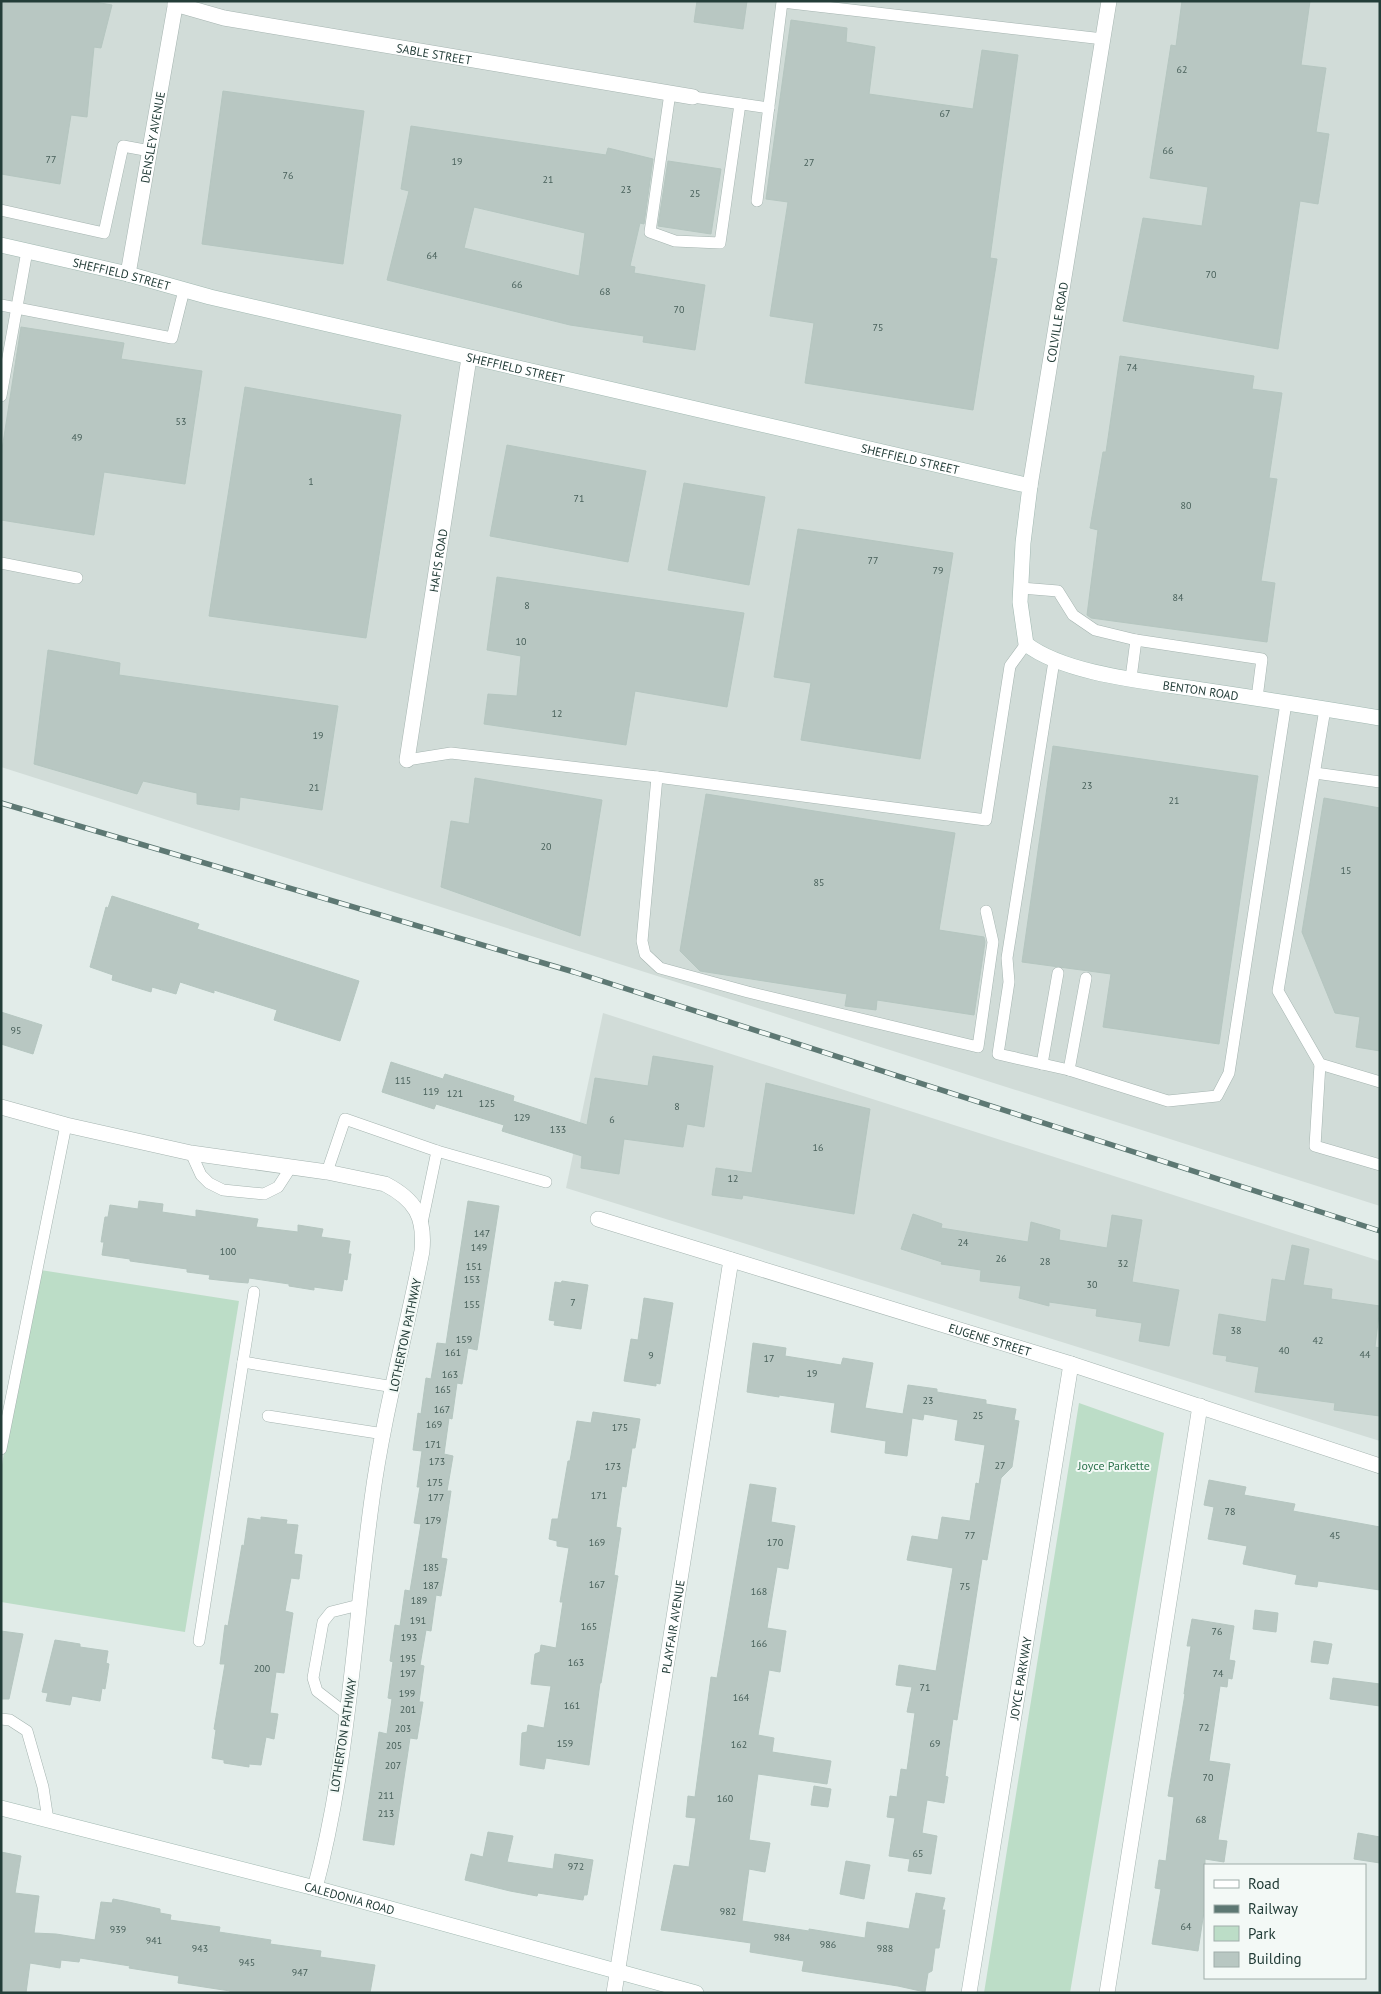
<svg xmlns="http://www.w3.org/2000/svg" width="1381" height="1994" font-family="'PT Sans',sans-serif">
  <rect width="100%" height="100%" fill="#e2ece9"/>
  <!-- built -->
  <g fill="#d1dcd8">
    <polygon points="1,1 1380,1 1380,1206 1,767"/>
    <polygon points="603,1013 1380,1261 1380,1441 566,1188"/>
  </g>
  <!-- green -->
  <g fill="#bcddc7">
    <polygon points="34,1269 239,1301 185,1632 1,1602 1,1471"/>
    <polygon points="1079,1403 1164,1433 1070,1993 984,1993"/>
  </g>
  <!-- building -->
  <g fill="#b8c7c2" stroke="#b5c6c0" fill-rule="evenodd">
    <polygon points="1,1 89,1 112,5 101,48 94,47 87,117 71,115 60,184 1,174"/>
    <polygon points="697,1 747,1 743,29 694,22"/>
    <polygon points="1182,1 1310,1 1301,65 1326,68 1316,132 1329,134 1318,204 1300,201 1278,349 1123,321 1143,218 1202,226 1208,187 1150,178 1171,45 1176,46"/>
    <polygon points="791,20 847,28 846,42 875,47 869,94 973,109 982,50 1018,55 990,258 997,259 973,410 805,383 814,323 770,316 788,202 766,199"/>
    <polygon points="223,91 364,111 343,264 202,244"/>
    <path d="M411,126L606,155L608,148L653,159L644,224L640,223L630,266L635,267L634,273L705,285L695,350L643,342L644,336L570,325L387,280L409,191L401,189ZM474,207L585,233L579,276L464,248Z"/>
    <polygon points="668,161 721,169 711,234 658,226"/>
    <polygon points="21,327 124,343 121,359 202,371 185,484 104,472 94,535 1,520 1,456"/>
    <polygon points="1120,356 1254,376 1252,389 1282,393 1269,478 1277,479 1261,581 1275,583 1267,642 1091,618 1087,615 1098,530 1090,528 1103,452 1106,452"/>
    <polygon points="245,387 401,415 366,638 209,616"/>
    <polygon points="507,445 646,471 628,562 490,536"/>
    <polygon points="684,483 765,497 749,585 668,570"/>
    <polygon points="798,529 953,553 920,759 801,740 811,683 774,677"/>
    <polygon points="497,577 744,613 727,707 635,691 626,745 484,724 488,694 517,696 521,656 487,650"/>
    <polygon points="48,650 120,663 119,675 338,706 322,810 240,797 239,810 197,804 197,793 143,781 137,794 34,764"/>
    <polygon points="1053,746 1258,776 1219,1044 1103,1027 1111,974 1022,962"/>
    <polygon points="475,778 602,800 580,936 441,887 451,821 469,824"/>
    <polygon points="706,794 955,833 939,930 984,937 985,942 974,1015 877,1000 876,1010 845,1006 847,994 700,971 680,951"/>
    <polygon points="1324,798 1380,808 1380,1051 1356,1047 1360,1017 1335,1013 1302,932"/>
    <polygon points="112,896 199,924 197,929 359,981 340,1041 274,1020 277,1010 214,990 214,993 180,982 176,994 152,987 151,992 112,980 113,975 90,967 106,907 108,908"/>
    <polygon points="1,1012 42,1025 33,1054 1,1044"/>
    <polygon points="653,1056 713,1066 704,1127 687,1124 683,1147 624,1139 619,1174 581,1168 582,1156 502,1131 504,1125 436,1104 434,1109 382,1092 391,1062 443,1079 445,1074 514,1096 513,1101 587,1125 595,1078 648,1086"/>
    <polygon points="766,1083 870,1109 854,1214 743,1195 742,1199 712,1195 716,1168 752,1173"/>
    <polygon points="139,1201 163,1204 162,1212 196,1217 196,1210 258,1219 256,1227 298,1232 298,1225 323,1229 321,1237 350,1241 348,1254 351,1254 347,1280 344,1279 342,1291 314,1287 314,1290 289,1286 289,1284 249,1278 248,1283 236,1282 209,1279 210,1275 187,1272 187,1269 130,1261 130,1259 102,1255 104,1242 101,1242 105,1217 108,1217 110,1205 138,1209"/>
    <polygon points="468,1201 499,1206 477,1350 468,1348 462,1384 457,1383 452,1419 449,1418 444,1454 453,1456 447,1491 451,1491 441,1558 447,1559 441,1596 436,1595 431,1631 426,1630 420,1665 424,1666 419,1702 423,1702 417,1739 410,1738 394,1845 363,1840 379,1732 387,1734 392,1699 388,1698 393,1662 390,1661 395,1625 400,1626 405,1590 410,1591 421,1524 414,1523 420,1487 417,1487 422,1451 413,1450 418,1413 421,1414 426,1378 431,1379 437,1343 446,1344"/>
    <polygon points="913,1214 942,1224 941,1228 1028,1242 1031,1222 1060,1230 1059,1240 1107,1248 1112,1215 1142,1220 1132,1282 1179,1290 1169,1346 1139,1341 1142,1323 1096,1316 1097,1309 1049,1302 1049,1306 1019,1298 1021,1286 980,1281 981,1270 941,1264 942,1262 901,1249"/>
    <polygon points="1292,1245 1309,1249 1303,1285 1332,1289 1331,1299 1380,1306 1375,1347 1380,1348 1380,1416 1334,1410 1335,1403 1255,1392 1259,1367 1226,1361 1227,1356 1213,1354 1219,1314 1266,1322 1272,1279 1285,1281"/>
    <polygon points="562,1281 588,1285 581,1329 554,1325 555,1321 549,1320 555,1282 561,1283"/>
    <polygon points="644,1298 673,1303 660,1384 656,1383 656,1386 624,1381 631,1339 638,1340"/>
    <polygon points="753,1343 786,1348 785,1356 841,1365 843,1358 873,1363 865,1408 903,1414 908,1385 937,1389 937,1392 986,1400 986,1404 1016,1409 1014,1420 1019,1421 1012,1467 1001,1478 987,1560 982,1559 957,1720 953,1719 945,1776 948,1777 944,1803 927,1800 922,1833 937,1836 931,1874 908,1871 910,1859 889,1856 895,1818 887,1817 890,1796 897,1797 901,1769 907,1770 915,1713 907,1712 912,1687 896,1685 899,1665 936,1671 953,1568 907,1560 912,1536 938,1540 942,1517 970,1521 976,1483 979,1484 985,1445 955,1440 958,1420 924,1414 923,1420 912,1418 907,1456 885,1453 886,1441 831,1432 835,1403 779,1395 779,1397 747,1392"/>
    <polygon points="593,1412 640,1419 635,1448 632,1448 626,1487 622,1486 616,1527 621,1528 614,1575 618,1576 601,1683 600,1683 589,1765 546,1758 544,1769 520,1765 522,1733 527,1732 528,1725 544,1728 551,1686 531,1684 535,1654 540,1652 541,1645 556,1648 563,1602 560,1602 569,1548 557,1546 557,1541 549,1539 552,1519 558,1519 568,1461 570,1461 577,1421 591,1423"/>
    <polygon points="1209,1480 1246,1487 1244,1495 1295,1504 1293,1511 1380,1527 1380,1590 1318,1581 1317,1587 1295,1584 1297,1575 1243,1564 1247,1546 1208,1539 1214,1507 1204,1505"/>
    <polygon points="750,1484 776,1488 771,1522 795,1526 788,1569 777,1567 767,1628 786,1631 780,1672 769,1670 758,1735 774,1738 772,1752 831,1761 827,1784 758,1774 749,1840 770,1843 765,1872 749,1869 742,1921 809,1931 809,1929 865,1938 867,1922 909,1929 916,1893 945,1898 942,1910 945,1910 939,1948 935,1948 932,1971 928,1973 925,1992 898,1986 802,1971 804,1961 750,1952 751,1943 661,1930 674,1865 689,1867 696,1818 686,1817 688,1796 695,1797 711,1677 717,1678"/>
    <polygon points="261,1517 287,1520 286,1524 298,1525 294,1554 302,1555 299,1579 291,1578 285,1611 293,1613 284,1673 276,1672 270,1713 278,1714 274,1739 266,1737 261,1765 249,1764 249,1767 224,1763 224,1760 212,1758 216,1730 214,1729 225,1664 220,1664 225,1625 228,1626 242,1545 244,1546 248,1518 261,1520"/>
    <polygon points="1255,1610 1278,1613 1276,1632 1253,1629"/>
    <polygon points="1192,1619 1234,1626 1229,1660 1235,1661 1232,1679 1228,1678 1227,1687 1220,1686 1209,1761 1230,1764 1218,1840 1227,1841 1224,1862 1205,1859 1205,1905 1198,1951 1152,1944 1161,1889 1155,1888 1159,1860 1166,1861 1174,1797 1168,1796 1185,1694 1184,1694 1191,1646 1187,1646"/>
    <polygon points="1,1631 23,1634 9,1699 1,1699"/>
    <polygon points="55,1640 80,1644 80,1647 108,1651 106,1663 109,1664 105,1689 102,1688 100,1701 72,1696 70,1705 46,1701 48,1693 42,1692"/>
    <polygon points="1314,1641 1332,1644 1328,1664 1311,1662"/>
    <polygon points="1333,1678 1380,1684 1380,1706 1330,1699"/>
    <polygon points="814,1786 831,1789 828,1807 811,1805"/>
    <polygon points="488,1832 513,1836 507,1862 553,1869 555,1854 593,1860 587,1895 584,1895 583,1900 538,1893 537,1896 510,1891 465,1880 471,1854 483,1857"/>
    <polygon points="1358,1833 1380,1837 1380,1863 1354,1859"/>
    <polygon points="1,1852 21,1856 15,1893 39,1896 34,1933 56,1934 95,1940 101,1902 112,1903 113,1899 124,1901 160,1909 160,1913 171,1915 170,1920 220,1927 219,1932 271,1940 270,1944 321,1951 320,1957 375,1965 370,1993 230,1993 230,1991 178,1983 179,1976 129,1968 130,1966 80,1958 79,1962 61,1960 60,1968 30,1963 26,1993 1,1993"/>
    <polygon points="846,1861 870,1865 864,1899 840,1894"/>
  </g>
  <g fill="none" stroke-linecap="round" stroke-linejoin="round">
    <defs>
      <g id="lane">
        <polyline points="670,93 650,232 675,241 720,243 740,104"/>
        <polyline points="693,97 769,108"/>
        <polyline points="757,201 782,2 1103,39"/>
        <polyline points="1,210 104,233 123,146 150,151"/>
        <polyline points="1,305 172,338 184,290"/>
        <polyline points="1,396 27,251"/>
        <polyline points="1,563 77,578"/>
        <polyline points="1021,588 1058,591 1073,615 1095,630 1136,640"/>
        <polyline points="1054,661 1007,958 1009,982 998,1054 1069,1070 1168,1101 1217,1096 1229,1073 1286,703"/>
        <polyline points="1131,678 1136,640 1262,659 1257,698"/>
        <polyline points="1325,709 1278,991 1320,1064 1380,1082"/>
        <polyline points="407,760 451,753 657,777 986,820 1010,666 1026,644"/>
        <polyline points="1315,773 1380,782"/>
        <polyline points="657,777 642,941 645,954 660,968 748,992 978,1047 993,942 986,911"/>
        <polyline points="1042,1064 1058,973"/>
        <polyline points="1320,1064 1315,1146 1380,1165"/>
        <polyline points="1069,1070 1086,978"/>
        <polyline points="191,1153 201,1175 209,1183 223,1190 264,1194 278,1187 291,1167"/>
        <polyline points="327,1172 345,1119 437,1151 546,1182"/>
        <polyline points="422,1223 437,1151"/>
        <polyline points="243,1362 394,1387"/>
        <polyline points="268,1416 384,1434"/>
        <polyline points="1,1449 66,1125"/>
        <polyline points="199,1641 254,1292"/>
        <polyline points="348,1715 317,1691 313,1678 323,1622 331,1612 359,1605"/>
        <polyline points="1,1719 10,1720 27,1731 43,1787 48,1820"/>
      </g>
      <g id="street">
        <path id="s1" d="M175,4L224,18L693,97"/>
        <path id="s2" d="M128,274L176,1"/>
        <path id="s3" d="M1030,486L1109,1"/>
        <path id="s4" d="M407,760L469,358"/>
        <path d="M1,1107L66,1125L191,1153L327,1172L385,1184C416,1200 425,1217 422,1251C406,1334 383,1416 372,1499C354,1629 349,1761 315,1888"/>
        <path id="s5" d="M598,1219L1071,1364L1380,1466"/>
        <path id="s6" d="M614,1993L731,1260"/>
        <path id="s7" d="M969,1993L1071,1364"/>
        <polyline points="1107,1993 1200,1406"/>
      </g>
      <g id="secondary">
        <path id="s8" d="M1,245L128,274L210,297L1030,486L1023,543L1020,602L1026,644C1066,675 1152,682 1202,690C1262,699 1321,708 1380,718"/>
        <path id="s9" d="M1,1808L315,1888L696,1993"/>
      </g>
    </defs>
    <!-- lane casing -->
    <use href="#lane" stroke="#a5b4b0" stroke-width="12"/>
    <!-- street casing -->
    <use href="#street" stroke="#a5b4b0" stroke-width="16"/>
    <!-- secondary casing -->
    <use href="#secondary" stroke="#a1b8b1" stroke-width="16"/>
    <!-- lane -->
    <use href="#lane" stroke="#fff" stroke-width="11"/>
    <!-- street -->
    <use href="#street" stroke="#fff" stroke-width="15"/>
    <!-- secondary -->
    <use href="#secondary" stroke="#fff" stroke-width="15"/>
    <defs>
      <polyline id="rail" points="1,803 574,972 1380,1231"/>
    </defs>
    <!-- rail casing -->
    <use href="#rail" stroke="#5d7873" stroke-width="5.5"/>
    <!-- rail -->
    <use href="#rail" stroke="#f3f9f6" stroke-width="4" stroke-dasharray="11" stroke-linecap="butt"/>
  </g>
  <g text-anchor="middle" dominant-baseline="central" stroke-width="4" stroke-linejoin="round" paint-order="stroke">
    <!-- number labels -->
    <g font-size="10" fill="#48605a">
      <text x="1182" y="69">62</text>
      <text x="945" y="113">67</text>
      <text x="1168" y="150">66</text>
      <text x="51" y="159">77</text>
      <text x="457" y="161">19</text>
      <text x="809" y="162">27</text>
      <text x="288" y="175">76</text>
      <text x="548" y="179">21</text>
      <text x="626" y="189">23</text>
      <text x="695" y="193">25</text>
      <text x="432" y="255">64</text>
      <text x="1211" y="274">70</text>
      <text x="517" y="284">66</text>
      <text x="605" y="291">68</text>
      <text x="679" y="309">70</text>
      <text x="878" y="327">75</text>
      <text x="1132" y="367">74</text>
      <text x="181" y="421">53</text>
      <text x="77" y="437">49</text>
      <text x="311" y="481">1</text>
      <text x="579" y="498">71</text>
      <text x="1186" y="505">80</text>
      <text x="873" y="560">77</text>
      <text x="938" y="570">79</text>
      <text x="1178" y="597">84</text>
      <text x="527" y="605">8</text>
      <text x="521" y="641">10</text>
      <text x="557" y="713">12</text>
      <text x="318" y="735">19</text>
      <text x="1087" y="785">23</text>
      <text x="314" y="787">21</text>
      <text x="1174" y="800">21</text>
      <text x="546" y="846">20</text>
      <text x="1346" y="870">15</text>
      <text x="819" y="882">85</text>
      <text x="16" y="1030">95</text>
      <text x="403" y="1080">115</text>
      <text x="431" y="1091">119</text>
      <text x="455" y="1093">121</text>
      <text x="487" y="1103">125</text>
      <text x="677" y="1106">8</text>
      <text x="522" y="1117">129</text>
      <text x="612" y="1119">6</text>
      <text x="558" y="1129">133</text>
      <text x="818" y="1147">16</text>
      <text x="733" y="1178">12</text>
      <text x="482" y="1233">147</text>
      <text x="963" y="1242">24</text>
      <text x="479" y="1247">149</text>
      <text x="228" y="1251">100</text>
      <text x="1001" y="1258">26</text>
      <text x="1045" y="1261">28</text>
      <text x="1123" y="1263">32</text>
      <text x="474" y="1266">151</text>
      <text x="472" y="1279">153</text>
      <text x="1092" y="1284">30</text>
      <text x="573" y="1302">7</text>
      <text x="472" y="1304">155</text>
      <text x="1236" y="1330">38</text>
      <text x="464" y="1339">159</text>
      <text x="1318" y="1340">42</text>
      <text x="1284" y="1350">40</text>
      <text x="453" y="1352">161</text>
      <text x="1365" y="1354">44</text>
      <text x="651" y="1355">9</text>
      <text x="769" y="1358">17</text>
      <text x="812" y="1373">19</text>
      <text x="450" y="1374">163</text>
      <text x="443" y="1389">165</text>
      <text x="928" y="1400">23</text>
      <text x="442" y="1409">167</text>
      <text x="978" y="1415">25</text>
      <text x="434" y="1424">169</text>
      <text x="620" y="1427">175</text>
      <text x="433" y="1444">171</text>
      <text x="437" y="1461">173</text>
      <text x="1000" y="1465">27</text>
      <text x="613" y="1466">173</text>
      <text x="435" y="1482">175</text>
      <text x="599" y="1495">171</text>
      <text x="436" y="1497">177</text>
      <text x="1230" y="1511">78</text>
      <text x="433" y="1520">179</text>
      <text x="970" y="1535">77</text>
      <text x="1335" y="1535">45</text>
      <text x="597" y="1542">169</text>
      <text x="775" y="1542">170</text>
      <text x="431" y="1567">185</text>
      <text x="597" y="1584">167</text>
      <text x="431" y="1585">187</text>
      <text x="965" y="1586">75</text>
      <text x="759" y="1591">168</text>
      <text x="419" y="1600">189</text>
      <text x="418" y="1620">191</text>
      <text x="589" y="1626">165</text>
      <text x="1217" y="1631">76</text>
      <text x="409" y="1637">193</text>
      <text x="759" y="1643">166</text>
      <text x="408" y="1658">195</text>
      <text x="576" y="1662">163</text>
      <text x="262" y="1668">200</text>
      <text x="408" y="1673">197</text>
      <text x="1218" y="1673">74</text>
      <text x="925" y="1687">71</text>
      <text x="407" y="1693">199</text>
      <text x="741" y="1697">164</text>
      <text x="572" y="1705">161</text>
      <text x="408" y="1709">201</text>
      <text x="1204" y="1727">72</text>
      <text x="403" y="1728">203</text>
      <text x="565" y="1743">159</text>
      <text x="935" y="1743">69</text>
      <text x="739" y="1744">162</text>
      <text x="394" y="1745">205</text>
      <text x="393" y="1765">207</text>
      <text x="1208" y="1777">70</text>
      <text x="386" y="1795">211</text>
      <text x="725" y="1798">160</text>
      <text x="386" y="1813">213</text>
      <text x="1201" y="1819">68</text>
      <text x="918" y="1853">65</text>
      <text x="576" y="1866">972</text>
      <text x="728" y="1911">982</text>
      <text x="1186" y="1926">64</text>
      <text x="118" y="1929">939</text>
      <text x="782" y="1937">984</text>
      <text x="154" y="1940">941</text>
      <text x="828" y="1944">986</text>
      <text x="200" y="1948">943</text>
      <text x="885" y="1948">988</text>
      <text x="247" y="1962">945</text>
      <text x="300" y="1972">947</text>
    </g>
    <!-- street labels -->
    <g font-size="12" fill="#233d38" stroke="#f3f9f6">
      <text stroke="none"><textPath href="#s1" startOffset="264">SABLE STREET</textPath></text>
      <text stroke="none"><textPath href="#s2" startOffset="139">DENSLEY AVENUE</textPath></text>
      <text stroke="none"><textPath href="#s8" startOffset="124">SHEFFIELD STREET</textPath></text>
      <text stroke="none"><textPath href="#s3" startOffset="166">COLVILLE ROAD</textPath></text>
      <text stroke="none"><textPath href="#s8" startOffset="529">SHEFFIELD STREET</textPath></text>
      <text stroke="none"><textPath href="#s8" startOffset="934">SHEFFIELD STREET</textPath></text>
      <text stroke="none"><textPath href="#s4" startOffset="202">HAFIS ROAD</textPath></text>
      <text stroke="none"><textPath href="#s8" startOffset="1398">BENTON ROAD</textPath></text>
      <text transform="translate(405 1335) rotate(-78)">LOTHERTON PATHWAY</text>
      <text stroke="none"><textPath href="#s5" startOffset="410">EUGENE STREET</textPath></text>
      <text stroke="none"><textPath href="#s6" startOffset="371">PLAYFAIR AVENUE</textPath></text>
      <text stroke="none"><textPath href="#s7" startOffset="319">JOYCE PARKWAY</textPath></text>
      <text transform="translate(343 1735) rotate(-81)">LOTHERTON PATHWAY</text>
      <text stroke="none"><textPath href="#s9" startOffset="360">CALEDONIA ROAD</textPath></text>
    </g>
    <!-- park labels -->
    <g font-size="12" fill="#2e734e" stroke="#f3f9f6">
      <text x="1114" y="1465">Joyce Parkette</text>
    </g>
  </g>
  <!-- border -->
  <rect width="1381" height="1994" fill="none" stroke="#233d38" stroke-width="5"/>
  <!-- legend -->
  <rect x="1204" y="1864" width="162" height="115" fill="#f3f9f6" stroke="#a0aeaa"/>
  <rect x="1214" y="1880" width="25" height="8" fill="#ffffff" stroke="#a0aeaa"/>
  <text x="1248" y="1889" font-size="15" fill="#233d38">Road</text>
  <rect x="1214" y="1905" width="25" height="8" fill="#5d7873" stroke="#a0aeaa"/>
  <text x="1248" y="1914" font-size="15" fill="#233d38">Railway</text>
  <rect x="1214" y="1926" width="25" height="15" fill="#bcddc7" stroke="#a0aeaa"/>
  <text x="1248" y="1939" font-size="15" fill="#233d38">Park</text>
  <rect x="1214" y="1952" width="25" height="15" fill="#b8c7c2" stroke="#a0aeaa"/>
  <text x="1248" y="1964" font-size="15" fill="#233d38">Building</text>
</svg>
